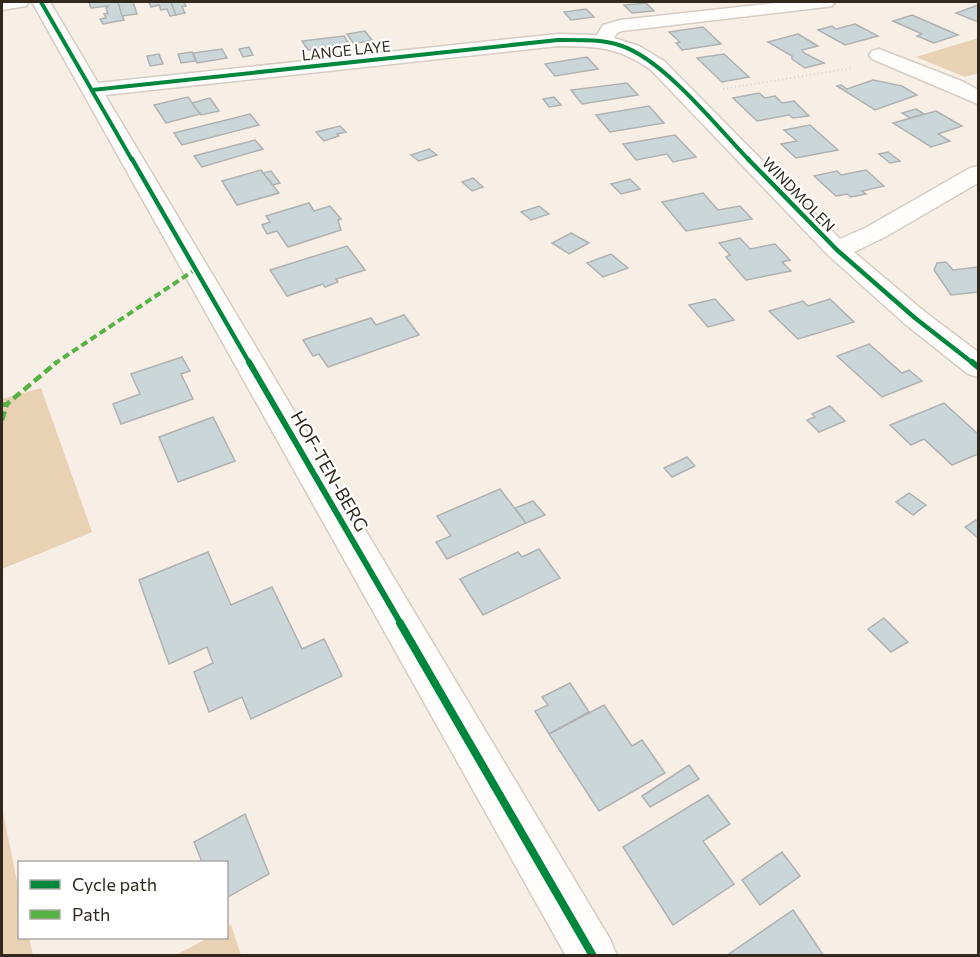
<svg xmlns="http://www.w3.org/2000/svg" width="980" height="957" font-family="Commissioner,sans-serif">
  <rect width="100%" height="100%" fill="#f7efe6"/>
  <!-- green -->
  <g fill="#e9d1b3">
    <polygon points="978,38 978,73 965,77 916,57"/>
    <polygon points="41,388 92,532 2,569 2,399"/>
    <polygon points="2,808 19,891 20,938 29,938 33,955 2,955"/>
    <polygon points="231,925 241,955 176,955 208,938 226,938 227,927"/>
  </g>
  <!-- building -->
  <g fill="#cbd6d9" stroke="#b0b2b2" stroke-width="1.5">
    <polygon points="89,2 118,2 124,20 103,24 100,19 106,18 104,14 108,13 106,8 108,6 91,8"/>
    <polygon points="118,2 133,2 137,14 122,16"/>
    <polygon points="149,2 171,2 176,15 170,16 167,9 161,10 159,5 151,7"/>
    <polygon points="171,2 184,2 186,6 182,7 185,13 176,15"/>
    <polygon points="646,3 654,11 632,13 624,5"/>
    <polygon points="978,5 978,22 956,13"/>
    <polygon points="586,9 594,17 571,20 564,12"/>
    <polygon points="912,15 958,35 934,43 917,36 922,34 893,21"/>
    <polygon points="855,24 878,36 845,45 818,30 832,26 836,29"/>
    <polygon points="703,27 721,44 682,50 676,43 680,42 669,32"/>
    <polygon points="365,31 372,40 354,44 347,34"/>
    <polygon points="798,34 818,46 802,50 804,53 824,63 805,68 792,59 792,56 768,42"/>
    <polygon points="344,36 349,44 308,50 302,41"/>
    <polygon points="249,47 253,55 243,57 239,49"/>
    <polygon points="222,49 227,58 197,63 193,53"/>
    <polygon points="192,52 196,61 181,63 178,54"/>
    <polygon points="159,54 163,64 150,66 147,56"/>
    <polygon points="724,54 749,77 722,82 697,58"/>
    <polygon points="587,57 598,69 555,76 545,64"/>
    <polygon points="873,80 902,86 917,95 875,110 837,86 841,85 847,89"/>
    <polygon points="627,83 638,95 582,104 571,90"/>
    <polygon points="759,93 765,98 775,96 782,103 794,101 809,116 793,118 789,115 757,121 733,98"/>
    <polygon points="188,97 200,114 166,123 154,105"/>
    <polygon points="554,97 561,105 549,107 543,99"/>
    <polygon points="210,98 219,111 201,115 192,103"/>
    <polygon points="649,106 664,123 610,132 596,115"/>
    <polygon points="916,109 924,114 910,118 902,113"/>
    <polygon points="936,111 962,126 938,134 950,141 931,147 893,123"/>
    <polygon points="250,114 259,125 182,145 174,133"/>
    <polygon points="810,125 838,150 796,158 781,144 797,141 784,130"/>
    <polygon points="340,126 346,132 337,134 339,136 324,141 316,132"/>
    <polygon points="675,135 696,157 673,162 667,154 636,160 623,144"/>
    <polygon points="255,140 263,149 202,167 194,156"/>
    <polygon points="429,149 437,155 419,161 411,155"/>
    <polygon points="888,152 900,161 890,163 879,154"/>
    <polygon points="261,170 279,193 237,205 222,181"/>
    <polygon points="866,170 884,186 862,191 866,194 851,197 847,194 836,196 814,176 837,171 841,175"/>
    <polygon points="271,171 280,183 273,185 263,173"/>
    <polygon points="473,178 483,187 472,191 462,182"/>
    <polygon points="630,179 640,189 621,194 611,184"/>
    <polygon points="703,193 718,210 740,206 752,219 686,231 662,202"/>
    <polygon points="309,203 314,211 330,206 341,219 338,220 341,230 288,247 277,231 267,234 262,225 270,222 266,216"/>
    <polygon points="539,206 549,214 531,220 521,212"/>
    <polygon points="571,233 589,243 569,254 552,243"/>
    <polygon points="740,238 750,249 775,244 790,260 782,262 791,271 746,280 726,257 730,255 719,243"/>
    <polygon points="347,246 365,270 336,279 338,282 325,287 323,284 287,296 270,270"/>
    <polygon points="611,254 628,268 603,277 587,263"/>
    <polygon points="946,262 953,270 978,267 978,292 951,295 934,270 937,263"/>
    <polygon points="715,299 734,320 708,327 689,305"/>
    <polygon points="830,299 854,322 798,339 769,311 803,301 808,306"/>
    <polygon points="404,315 419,335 328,367 319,354 313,356 303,340 371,318 376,325"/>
    <polygon points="869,344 902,373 909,370 922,381 882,397 837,356"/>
    <polygon points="182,357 190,371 181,374 193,399 121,424 113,404 140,394 131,374"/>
    <polygon points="944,403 978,434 978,454 952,465 924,439 911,445 890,425"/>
    <polygon points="830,406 845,421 819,432 807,420 815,417 812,414"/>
    <polygon points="213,417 235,461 178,482 159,437"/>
    <polygon points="687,457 695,466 672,477 664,468"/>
    <polygon points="500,489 526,523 447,559 436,542 451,536 437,516"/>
    <polygon points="909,493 926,505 913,515 896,502"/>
    <polygon points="533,501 545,515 526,523 515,508"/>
    <polygon points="976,520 978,522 978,538 965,527"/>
    <polygon points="539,549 560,578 483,615 460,579 518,552 522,557"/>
    <polygon points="208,552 231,605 272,587 302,649 324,639 342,676 251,719 242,697 209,712 194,672 213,663 207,647 169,664 139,580"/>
    <polygon points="884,618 908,642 891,652 868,629"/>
    <polygon points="570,683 589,712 549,734 535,711 548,705 542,697"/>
    <polygon points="604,705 632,746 642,740 665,773 599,811 549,734"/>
    <polygon points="689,765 699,779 650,807 642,796"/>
    <polygon points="708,795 730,824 703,841 734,884 673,925 623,847"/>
    <polygon points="245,814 269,874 226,898 226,862 202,862 194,842"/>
    <polygon points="782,852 800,876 760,905 742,880"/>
    <polygon points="793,910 824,956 726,956"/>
  </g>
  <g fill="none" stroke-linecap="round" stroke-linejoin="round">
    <defs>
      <g id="minor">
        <path d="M32,2H50L98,83L558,34L597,35L603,25L620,20L784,2H835L832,6L826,7L622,31L617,33L614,38L639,46L664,61L840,239L867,227L970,168L978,166V183L885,237L854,252L925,312L978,352V377L968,374L905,324L828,255L650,69C618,47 596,46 558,46L105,95L610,939L617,956H566Z"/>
        <polygon points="879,49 964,82 978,90 978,104 872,59 869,55 872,51"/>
      </g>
      <polygon id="tertiary" points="2,2 29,2 26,6 2,10"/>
    </defs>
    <!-- minor casing -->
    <use href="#minor" stroke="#d5ccc3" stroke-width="3"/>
    <!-- tertiary casing -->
    <use href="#tertiary" stroke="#d5ccc3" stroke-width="3"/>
    <!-- path -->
    <polyline stroke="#d7d4d1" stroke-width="2" stroke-dasharray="1 3" stroke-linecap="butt" points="723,89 852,68"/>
    <!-- minor -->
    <use href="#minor" fill="#fefdfb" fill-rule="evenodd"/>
    <!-- tertiary -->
    <use href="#tertiary" fill="#fefdfb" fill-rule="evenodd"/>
    <!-- quiet-far1 -->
    <polyline stroke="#56b245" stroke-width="4" stroke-dasharray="7 4" stroke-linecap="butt" points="54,364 196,269"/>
    <!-- quiet -->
    <g stroke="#56b245" stroke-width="4.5" stroke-dasharray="9 4.5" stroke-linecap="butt">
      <polyline points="2,405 7,404 57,362"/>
      <polyline points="2,420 7,404"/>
    </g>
    <defs>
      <g id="cycleway-far3">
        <polyline points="41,2 132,160"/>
        <path d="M92,90L558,40C579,40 602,39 622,46C665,61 717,127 749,160"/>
      </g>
      <g id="cycleway-far2">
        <polyline points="132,159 250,364"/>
        <polyline points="748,159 837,250 915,318 974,364"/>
      </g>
      <g id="cycleway-far1">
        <polyline points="249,362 401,624"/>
        <polyline points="972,362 978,367"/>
      </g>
      <polyline id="cycleway" points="400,623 593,956"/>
    </defs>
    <!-- cycleway-far3 casing -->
    <use href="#cycleway-far3" stroke="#fff" stroke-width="6"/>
    <!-- cycleway-far2 casing -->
    <use href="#cycleway-far2" stroke="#fff" stroke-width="8"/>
    <!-- cycleway-far1 casing -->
    <use href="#cycleway-far1" stroke="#fff" stroke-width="10"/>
    <!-- cycleway casing -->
    <use href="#cycleway" stroke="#fff" stroke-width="11"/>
    <!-- cycleway-far3 -->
    <use href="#cycleway-far3" stroke="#00873e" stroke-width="4"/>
    <!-- cycleway-far2 -->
    <use href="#cycleway-far2" stroke="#00873e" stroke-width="4.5"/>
    <!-- cycleway-far1 -->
    <use href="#cycleway-far1" stroke="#00873e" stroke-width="6"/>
    <!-- cycleway -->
    <use href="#cycleway" stroke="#00873e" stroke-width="8"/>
  </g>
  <g text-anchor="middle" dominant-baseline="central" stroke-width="4.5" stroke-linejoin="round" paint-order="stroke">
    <!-- far-street labels -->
    <g font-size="15" fill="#31291e" stroke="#fff">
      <text transform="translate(346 50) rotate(-6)">LANGE LAYE</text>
      <text transform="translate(799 194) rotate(46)">WINDMOLEN</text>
    </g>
    <!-- street labels -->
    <g font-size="18" fill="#31291e" stroke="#fff">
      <text transform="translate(330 471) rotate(60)">HOF-TEN-BERG</text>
    </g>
  </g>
  <!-- border -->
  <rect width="980" height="957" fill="none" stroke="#31291e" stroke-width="6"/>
  <!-- legend -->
  <rect x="18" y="861" width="210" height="78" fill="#ffffff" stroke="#ada9a5" stroke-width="1.5"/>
  <rect x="30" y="880" width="30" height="9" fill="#00873e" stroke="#ada9a5" stroke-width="1.5"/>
  <text x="72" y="891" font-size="18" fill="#31291e">Cycle path</text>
  <rect x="30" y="910" width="30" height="9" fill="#56b245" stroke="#ada9a5" stroke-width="1.5"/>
  <text x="72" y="921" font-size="18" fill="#31291e">Path</text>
</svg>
